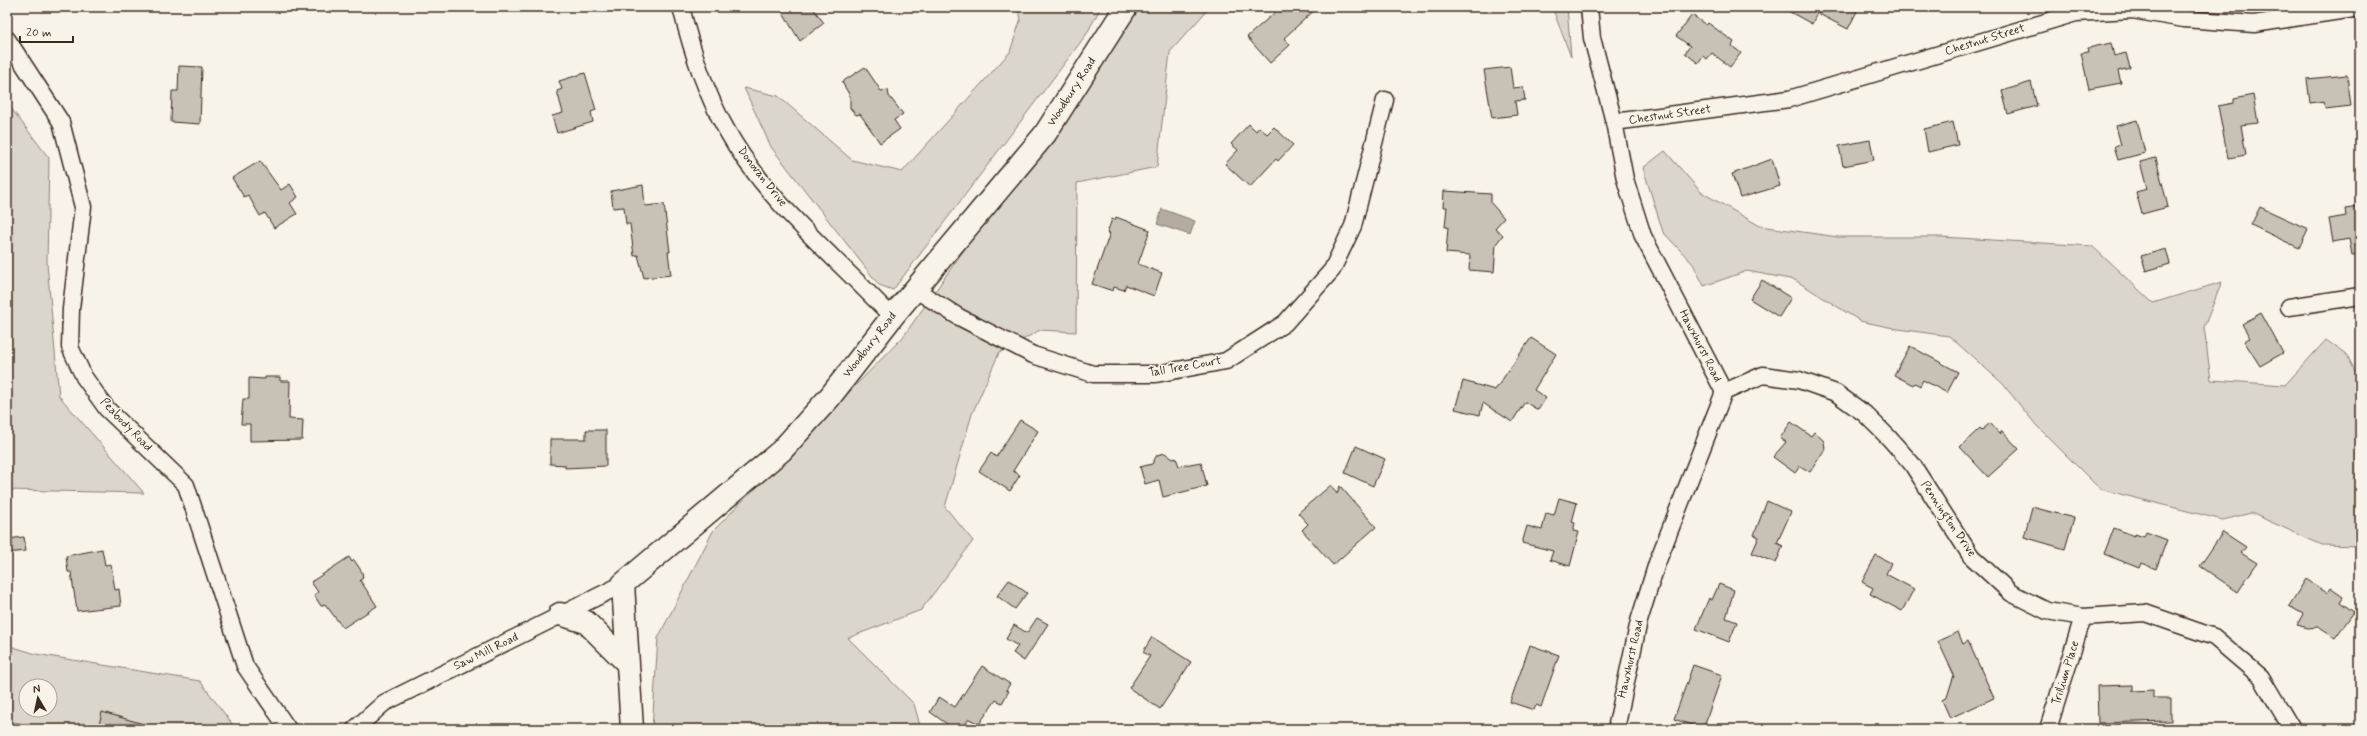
<svg xmlns="http://www.w3.org/2000/svg" width="2367" height="736" font-family="Mynerve,sans-serif">
  <rect width="100%" height="100%" fill="#f7f3e8"/>
  <filter id="ink" filterUnits="userSpaceOnUse"><feTurbulence type="fractalNoise" baseFrequency=".025" numOctaves="2"/><feDisplacementMap in="SourceGraphic" scale="8" xChannelSelector="R" yChannelSelector="G"/><feConvolveMatrix kernelMatrix="1 2 1 2 8 2 1 2 1" color-interpolation-filters="sRGB"/></filter>
  <g filter="url(#ink)">
    <!-- green -->
    <g fill="#dbd6cb" stroke="#8b8074" fill-rule="evenodd">
      <polygon points="1016,7 1101,7 1086,35 893,290 879,285 771,147 744,88 778,96 852,160 902,172 1010,52 1021,18"/>
      <polygon points="1134,7 1210,7 1170,52 1157,167 1077,183 1076,332 1040,330 999,353 972,414 945,507 973,541 921,610 848,638 914,704 921,729 652,729 658,638 713,531 903,337"/>
      <polygon points="1552,7 1567,7 1571,57"/>
      <polygon points="7,103 49,158 47,264 59,396 144,493 7,490"/>
      <polygon points="1665,151 1701,192 1760,226 1838,237 1942,237 2092,246 2153,303 2222,282 2204,327 2211,380 2285,385 2326,340 2347,355 2360,381 2360,546 2322,545 2251,513 2223,520 2100,489 2036,425 2002,383 1949,336 1898,329 1860,321 1795,280 1747,271 1704,286 1693,264 1663,232 1643,168"/>
      <path d="M7,645L36,654L200,681L236,729H56L7,721ZM26,686H50V710H26Z"/>
    </g>
    <!-- water -->
    <polygon fill="#b4aca0" stroke="#84786c" points="1162,209 1195,221 1190,235 1157,224"/>
    <!-- building -->
    <g fill="#c8c1b6" stroke="#3b2a1e">
      <polygon points="779,7 812,7 824,23 800,41"/>
      <polygon points="1281,7 1318,7 1284,38 1290,45 1270,63 1247,37"/>
      <polygon points="1781,7 1859,7 1848,29 1817,13 1812,24"/>
      <polygon points="1692,15 1706,25 1708,23 1734,42 1732,46 1741,53 1730,67 1712,53 1707,59 1703,56 1698,63 1685,53 1690,46 1676,36"/>
      <polygon points="2111,43 2114,56 2126,53 2130,68 2118,71 2121,83 2089,89 2081,53 2089,52 2088,48"/>
      <polygon points="179,66 202,67 200,124 171,122 172,91 178,91"/>
      <polygon points="865,67 881,91 888,90 889,96 903,114 894,120 900,129 880,143 860,114 856,115 850,108 850,96 842,82"/>
      <polygon points="1510,67 1513,88 1523,87 1525,100 1515,101 1517,115 1492,118 1484,70"/>
      <polygon points="585,73 596,110 591,112 593,122 557,133 552,116 563,113 557,91 562,89 559,81"/>
      <polygon points="2347,75 2351,106 2325,109 2324,101 2310,103 2307,79"/>
      <polygon points="2031,82 2037,106 2008,114 2002,91"/>
      <polygon points="2253,95 2258,123 2241,125 2246,155 2228,158 2218,106 2234,103 2234,99"/>
      <polygon points="2137,120 2145,153 2118,160 2114,147 2121,145 2116,126"/>
      <polygon points="1953,122 1958,145 1928,152 1924,129"/>
      <polygon points="1249,124 1256,131 1259,127 1267,134 1274,127 1293,145 1278,161 1276,159 1250,187 1225,164 1238,150 1231,144"/>
      <polygon points="1870,140 1874,160 1843,166 1839,146"/>
      <polygon points="2156,158 2168,207 2142,214 2136,192 2147,189 2140,162"/>
      <polygon points="1772,159 1780,186 1740,198 1732,174"/>
      <polygon points="260,161 281,190 290,184 298,197 290,203 297,214 274,228 265,213 260,216 248,195 244,197 232,178"/>
      <polygon points="643,185 645,206 664,204 670,252 668,252 671,275 644,278 638,255 634,256 630,224 626,224 624,207 613,208 611,191"/>
      <polygon points="1444,191 1491,194 1491,203 1504,218 1495,228 1503,235 1496,244 1494,272 1469,270 1470,255 1446,253 1448,227 1445,227 1447,207 1443,207"/>
      <polygon points="2260,207 2308,229 2299,248 2251,225"/>
      <polygon points="2360,207 2360,254 2352,255 2349,239 2333,242 2329,219 2346,216 2345,209"/>
      <polygon points="1116,217 1150,230 1138,264 1162,273 1154,296 1126,285 1124,290 1114,287 1113,291 1092,284 1110,233 1107,233 1112,219 1115,220"/>
      <polygon points="2166,249 2170,264 2146,271 2141,256"/>
      <polygon points="1762,280 1791,298 1779,317 1750,299"/>
      <polygon points="2261,313 2283,353 2260,366 2244,341 2250,338 2242,324"/>
      <polygon points="1531,338 1556,354 1534,390 1546,398 1538,410 1525,402 1512,422 1483,403 1480,415 1455,409 1463,381 1495,390"/>
      <polygon points="1910,346 1958,372 1947,393 1923,380 1920,386 1915,383 1913,385 1894,375"/>
      <polygon points="265,377 280,377 280,381 290,381 289,419 303,420 302,440 250,441 250,424 241,424 243,399 249,399 249,378 265,379"/>
      <polygon points="1020,420 1038,431 1013,471 1020,475 1010,491 979,471 991,453 996,457"/>
      <polygon points="1791,422 1811,436 1814,432 1824,441 1825,449 1810,472 1800,466 1795,473 1773,457 1786,442 1780,438"/>
      <polygon points="1990,423 2000,434 2002,431 2019,449 1988,477 1960,447 1980,428 1982,430"/>
      <polygon points="586,430 606,430 606,466 565,468 565,465 550,464 550,439 586,439"/>
      <polygon points="1356,446 1385,459 1373,486 1345,473"/>
      <polygon points="1165,453 1173,459 1176,458 1179,466 1201,462 1207,486 1163,497 1159,480 1145,484 1140,467 1152,464 1157,455"/>
      <polygon points="1331,485 1337,494 1340,486 1376,527 1333,565 1302,530 1308,524 1298,513"/>
      <polygon points="1559,498 1577,503 1572,522 1575,523 1573,531 1579,532 1570,566 1550,560 1553,551 1522,543 1527,526 1542,530 1546,513 1554,515"/>
      <polygon points="1767,501 1791,512 1777,543 1783,546 1776,563 1752,553 1759,537 1754,535"/>
      <polygon points="2032,507 2074,518 2065,549 2024,537"/>
      <polygon points="2114,528 2135,536 2135,534 2144,537 2146,532 2167,540 2156,569 2141,563 2139,568 2104,554"/>
      <polygon points="2223,532 2246,547 2241,553 2257,563 2238,592 2200,566"/>
      <polygon points="24,537 26,551 7,553 7,539"/>
      <polygon points="102,549 105,565 111,564 115,590 119,589 121,606 77,611 71,572 68,572 66,556"/>
      <polygon points="1876,555 1891,563 1886,574 1914,589 1902,611 1870,594 1873,588 1862,582"/>
      <polygon points="349,557 352,562 354,560 362,572 363,578 360,580 377,606 343,628 325,604 321,606 314,595 318,592 311,582"/>
      <polygon points="2306,579 2327,593 2330,588 2343,597 2340,602 2354,612 2335,638 2318,627 2308,628 2297,625 2303,614 2289,606"/>
      <polygon points="1009,580 1027,593 1015,609 997,596"/>
      <polygon points="1719,584 1734,590 1726,618 1737,622 1729,642 1696,629 1709,598 1712,600"/>
      <polygon points="1037,618 1048,624 1024,661 1013,653 1018,646 1006,639 1014,625 1027,633"/>
      <polygon points="1958,632 1963,644 1968,641 1994,698 1950,718 1942,700 1947,697 1954,675 1938,641"/>
      <polygon points="1152,637 1191,662 1160,709 1129,688 1150,656 1143,652"/>
      <polygon points="1530,645 1559,655 1541,707 1536,705 1534,710 1510,702"/>
      <polygon points="1693,665 1722,675 1703,729 1674,719"/>
      <polygon points="982,666 1010,684 1006,690 1009,691 1002,703 996,700 979,724 969,719 962,729 954,729 930,712 939,697 955,707"/>
      <polygon points="2133,685 2133,691 2153,690 2153,698 2171,698 2171,721 2098,723 2097,686"/>
      <polygon points="102,712 147,725 147,729 98,729"/>
    </g>
    <g fill="none" stroke-linecap="round" stroke-linejoin="round">
      <defs>
        <g id="street">
          <path d="M681,7C691,48 705,92 726,129C766,202 836,257 892,317"/>
          <polyline points="1589,7 1592,38 1614,122 1625,179 1643,236 1724,392 1657,563 1639,621 1616,729"/>
          <polyline points="7,39 61,122 83,207 71,309 70,347 84,377 107,409 186,485 245,666 288,729"/>
          <polyline points="1614,122 1789,99 2076,13 2132,10 2184,19 2254,24 2360,8"/>
          <polyline points="916,290 959,317 1033,355 1093,374 1156,374 1226,361 1285,323 1332,270 1353,226 1385,100"/>
          <polyline points="2289,307 2360,296"/>
          <polyline points="1724,392 1763,375 1799,380 1836,393 1865,414 1889,438 1912,464 1971,556 2011,593 2047,611 2083,617 2145,613 2214,637 2261,677 2292,729"/>
          <polyline points="355,729 384,703 623,584"/>
          <polyline points="2048,729 2083,617"/>
        </g>
        <g id="secondary">
          <polyline points="560,614 586,622 627,663"/>
          <polyline points="632,729 623,584 781,451 829,398 892,317 1045,134 1126,7"/>
        </g>
      </defs>
      <!-- street casing -->
      <use href="#street" stroke="#3b2a1e" stroke-width="19"/>
      <!-- secondary casing -->
      <use href="#secondary" stroke="#3b2a1e" stroke-width="25"/>
      <!-- street -->
      <use href="#street" stroke="#f7f3e8" stroke-width="16"/>
      <!-- secondary -->
      <use href="#secondary" stroke="#f7f3e8" stroke-width="22"/>
    </g>
  </g>
  <g text-anchor="middle" dominant-baseline="central" stroke-width="3" stroke-linejoin="round" paint-order="stroke">
    <!-- street labels -->
    <g font-size="12" fill="#3b2a1e" stroke="#f7f3e8">
      <text transform="translate(1985 40) rotate(-17)">Chestnut Street</text>
      <text transform="translate(1072 92) rotate(-57)">Woodbury Road</text>
      <text transform="translate(1670 115) rotate(-8)">Chestnut Street</text>
      <text transform="translate(762 177) rotate(52)">Donovan Drive</text>
      <text transform="translate(870 345) rotate(-52)">Woodbury Road</text>
      <text transform="translate(1700 346) rotate(63)">Hawxhurst Road</text>
      <text transform="translate(1185 367) rotate(-10)">Tall Tree Court</text>
      <text transform="translate(126 425) rotate(46)">Peabody Road</text>
      <text transform="translate(1948 519) rotate(56)">Pennington Drive</text>
      <text transform="translate(486 652) rotate(-26)">Saw Mill Road</text>
      <text transform="translate(1631 659) rotate(-77)">Hawxhurst Road</text>
      <text transform="translate(2066 673) rotate(-73)">Trillium Place</text>
    </g>
  </g>
  <!-- margin -->
  <rect width="2367" height="736" fill="none" stroke="#f7f3e8" stroke-width="24"/>
  <rect x="12" y="12" width="2343" height="712" fill="none" stroke="#3b2a1e" stroke-width="1.5" filter="url(#ink)"/>
  <!-- north arrow -->
  <g transform="translate(38 698) rotate(351)"><circle r="19" fill="#f7f3e8" stroke="#aca397"/>
  <path d="M0-3L7 15L0 10L-7 15Z" fill="#3b2a1e"/>
  <text y="-6" font-size="11" font-weight="bold" text-anchor="middle" fill="#3b2a1e">N</text>
  </g>
  <!-- scale -->
  <path d="M20 36v6h53v-6" fill="none" stroke="#3b2a1e" stroke-width="2"/>
  <text x="26" y="36" font-size="12" fill="#3b2a1e" stroke="#f7f3e8" stroke-width="3" paint-order="stroke">20 m</text>
</svg>
